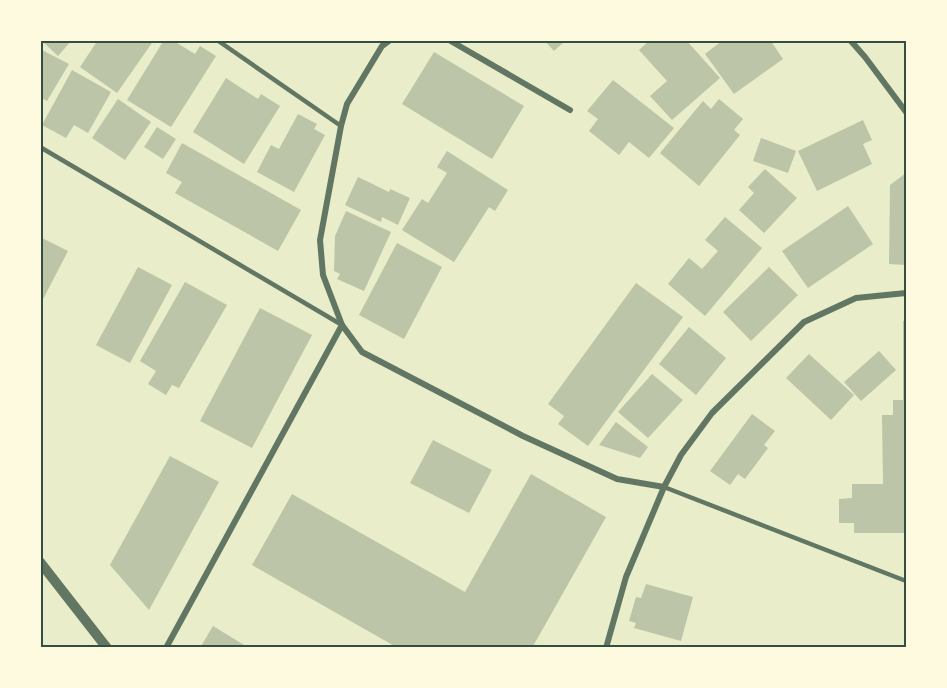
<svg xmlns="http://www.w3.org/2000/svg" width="947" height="688" font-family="'Roboto Serif',serif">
  <rect width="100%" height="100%" fill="#e9edc9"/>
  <!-- building -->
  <g fill="#bcc5a7">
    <polygon points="41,40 72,40 58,56"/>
    <polygon points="98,40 154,40 117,93 80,67"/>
    <polygon points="164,40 179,40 177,43 195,54 200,46 216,56 171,127 127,100"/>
    <polygon points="544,40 566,40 554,51"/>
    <polygon points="650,40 686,40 720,78 672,120 650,96 667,81 639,50"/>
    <polygon points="723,40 770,40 783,59 734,94 705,54"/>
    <polygon points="40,49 69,64 47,101 40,97"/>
    <polygon points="434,52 524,106 492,159 402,104"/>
    <polygon points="72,70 111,92 88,133 74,125 66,138 42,125"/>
    <polygon points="226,78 258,99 261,94 280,106 244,164 193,132"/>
    <polygon points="613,80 674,128 649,158 629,142 619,155 589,131 598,119 587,111"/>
    <polygon points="118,99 151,122 125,160 92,138"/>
    <polygon points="719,99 743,119 734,130 740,135 699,186 660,153 703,101 711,109"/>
    <polygon points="298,114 317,124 314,129 325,135 294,192 257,172 271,145 279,149"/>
    <polygon points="863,120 872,140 863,144 872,164 817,191 798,151"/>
    <polygon points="157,127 176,139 163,159 144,147"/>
    <polygon points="761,138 796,151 788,173 753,161"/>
    <polygon points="182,143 301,210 278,251 175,193 182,182 166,173"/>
    <polygon points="447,151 508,190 495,211 489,207 454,262 402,230 422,199 428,203 447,173 437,167"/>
    <polygon points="765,169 797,198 764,233 739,210 754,193 748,187"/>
    <polygon points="906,173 906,265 889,264 890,185"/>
    <polygon points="358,177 389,192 390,189 410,198 398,225 382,217 381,222 345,205"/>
    <polygon points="848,206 873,244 808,288 782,251"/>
    <polygon points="346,211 391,232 364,291 337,279 340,274 334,271 335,236"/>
    <polygon points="725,217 762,248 705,316 668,284 689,258 702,269 718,251 705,240"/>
    <polygon points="40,237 68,251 40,305"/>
    <polygon points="397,243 442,267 404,339 359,315"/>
    <polygon points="138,267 172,285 130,363 96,345"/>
    <polygon points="769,267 798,295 751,341 723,312"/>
    <polygon points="185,282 227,305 179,388 172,385 166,395 148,384 156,371 140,361"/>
    <polygon points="636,283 683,317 588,446 558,424 564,416 548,404"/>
    <polygon points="260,308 312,335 252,448 200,421"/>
    <polygon points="906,320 906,533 854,533 854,523 839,523 839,499 852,498 852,484 883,484 882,415 893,415 893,400 903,400 903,321"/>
    <polygon points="689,327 726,358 696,395 659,364"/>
    <polygon points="879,351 896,370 861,401 844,382"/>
    <polygon points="809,354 854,395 831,420 786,378"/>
    <polygon points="652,374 683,400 648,438 618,412"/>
    <polygon points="752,414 775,431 764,445 768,448 745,479 738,474 730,485 710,471"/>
    <polygon points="616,422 648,447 640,458 599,445"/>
    <polygon points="433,440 492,470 469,513 410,483"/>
    <polygon points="170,456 219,482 149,610 110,565"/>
    <polygon points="531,474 606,517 532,648 398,648 252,565 292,494 465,592"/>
    <polygon points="646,584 693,597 681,641 634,628 636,623 629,621 636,597 641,598"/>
    <polygon points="213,626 249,648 200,648"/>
  </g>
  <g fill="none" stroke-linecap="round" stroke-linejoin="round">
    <!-- service -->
    <g stroke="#617663" stroke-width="4.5">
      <polyline points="217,40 341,126"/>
      <polyline points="40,147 342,325"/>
      <polyline points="664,487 906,581"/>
    </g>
    <!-- minor -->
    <g stroke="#617663" stroke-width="6">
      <polyline points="449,40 570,110"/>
      <polyline points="850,40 865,57 906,112"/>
      <polyline points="342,325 362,352 523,436 617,479 664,487"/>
      <polyline points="166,648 342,325 323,275 320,240 341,126 347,104 382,46 390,40"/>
      <polyline points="606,648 626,577 664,487 681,455 712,413 804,322 856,298 906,293"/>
    </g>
    <!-- tertiary -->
    <polyline stroke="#617663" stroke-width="10" points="40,562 107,648"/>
  </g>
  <!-- border -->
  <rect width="947" height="688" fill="none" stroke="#fefae0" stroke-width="84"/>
  <rect x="42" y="42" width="863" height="604" fill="none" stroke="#344e41" stroke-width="2"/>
</svg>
